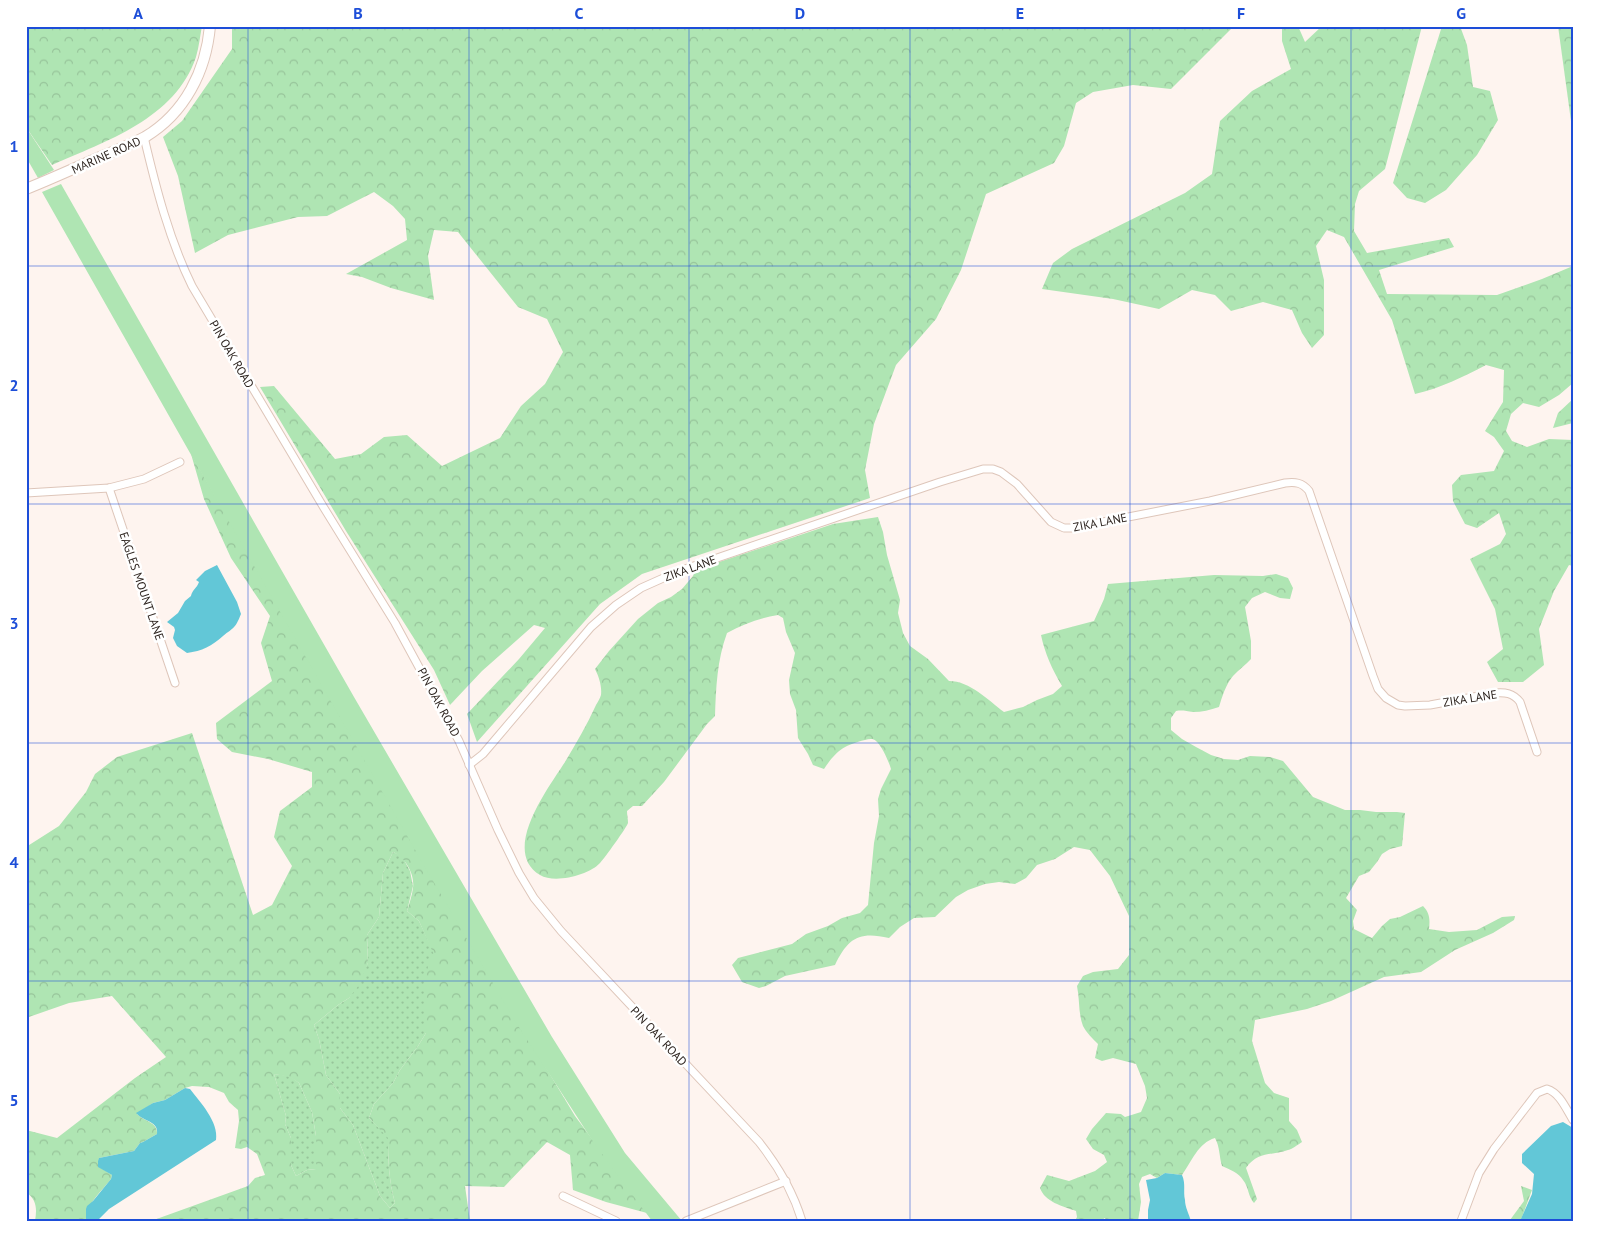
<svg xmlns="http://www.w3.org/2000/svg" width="1599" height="1247" font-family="'PT Sans',sans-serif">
  <defs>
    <pattern id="grass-dots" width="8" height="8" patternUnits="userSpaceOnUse" patternTransform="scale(1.25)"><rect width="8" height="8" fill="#afe5b3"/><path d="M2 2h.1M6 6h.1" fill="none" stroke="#97c49a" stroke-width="1.8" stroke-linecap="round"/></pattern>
    <pattern id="forest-crowns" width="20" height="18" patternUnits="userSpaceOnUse" patternTransform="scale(1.25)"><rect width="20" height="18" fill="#afe5b3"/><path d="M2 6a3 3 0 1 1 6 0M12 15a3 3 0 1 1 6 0" fill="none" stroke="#97c49a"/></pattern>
  </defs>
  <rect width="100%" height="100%" fill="#fef4ef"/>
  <!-- grass -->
  <g fill="url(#grass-dots)">
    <path d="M393,852L402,856L410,871L413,886L407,911L419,921L435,955L426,1009V1033L418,1046L400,1070L393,1083L374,1104L369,1118L388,1137C388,1160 389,1181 395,1203L390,1208L380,1196L353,1125L340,1108V1094L326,1075L319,1039L314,1025L338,1005L349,998L368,963L367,935L379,917L383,873Z"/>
    <polygon points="274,1074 290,1076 299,1083 312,1112 316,1136 316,1169 307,1170 296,1176 291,1165 291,1138 285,1124 286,1116"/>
  </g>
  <!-- forest -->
  <g fill="url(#forest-crowns)" fill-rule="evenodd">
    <path d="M26,26H202C200,36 199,47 196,57C175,119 106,141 52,165L26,127Z"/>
    <polygon points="232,26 1234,26 1171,89 1133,85 1093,92 1076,103 1064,146 1054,163 986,194 961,270 936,319 896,365 874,424 865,470 870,498 642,574 600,604 477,742 467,714 519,659 545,628 534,625 482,671 450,705 434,670 346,531 260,387 274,386 335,459 361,454 384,437 407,435 442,466 500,438 521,406 545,384 563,352 547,319 518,307 458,232 434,230 428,256 434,300 391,288 362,277 346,274 407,240 405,219 393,206 374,192 327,216 298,217 228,235 195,253 178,176 163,137 182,121 232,49"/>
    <path d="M1282,26H1298L1305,42L1322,26H1422L1385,169L1359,191L1355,204L1354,231L1367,253L1449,238L1454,247L1379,270L1387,294L1497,295L1542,279L1573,266V383L1559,395L1539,407L1523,403L1511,414L1506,431L1512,441L1527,447L1549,439L1573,440V566L1569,565L1554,591L1539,629L1544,665L1523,682H1498L1487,662L1503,649L1495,609L1470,559L1500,544L1506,534L1499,513L1477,528L1465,524L1453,501L1452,485L1461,475L1494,471L1504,451L1494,437L1485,431L1503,402L1504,370L1486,365C1463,377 1441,388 1415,394L1392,320L1344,237L1327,230L1316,246L1324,280V335L1312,348L1302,333L1292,310L1263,302L1231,311L1215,295L1192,290L1159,309L1113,299L1042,289L1053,263L1072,249L1185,193L1212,174L1220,121L1252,91L1291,69L1282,41Z"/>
    <polygon points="1442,26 1460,26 1467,45 1473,87 1490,91 1498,120 1477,155 1446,190 1425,203 1407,198 1393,183"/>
    <polygon points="1558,26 1573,26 1573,121 1571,121"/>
    <polygon points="1573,399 1573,423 1553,428 1558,413"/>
    <path d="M191,454L513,1013L575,1116L647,1213L606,1202L573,1190L570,1155L547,1142L504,1187L465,1186L470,1221H151L248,1186L255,1178L265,1175L257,1154L247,1147L241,1149L235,1148L239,1121L238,1110L229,1102L224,1093L209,1087L192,1086L185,1088L165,1100L153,1103L137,1114C145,1122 158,1122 157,1134L143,1142L140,1143L134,1151L99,1158L98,1166L112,1175L111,1179C101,1192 86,1204 86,1221H35C37,1209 37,1200 26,1192V1130L57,1138L135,1078L166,1057L112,996L69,1003L26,1018V847L59,826L86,792L95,774L117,757L192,733L253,915L272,905L292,866L274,837L280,811L312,787V772L268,759L232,752L217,739L216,723L272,681L261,643L270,616L231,558L204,499ZM393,852C405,857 415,874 413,888C412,896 409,904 407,911L419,921L434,955L429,962L424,985L426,1009V1033L418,1046L400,1070L393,1083L374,1104L369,1118L388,1138C388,1160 389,1181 395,1203L390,1208L380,1196L353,1125L340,1108V1094L326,1075L319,1039L314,1025L338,1005L349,998L359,985L368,963L367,935L379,917L383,873ZM274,1074L290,1077L299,1083L312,1112L316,1136V1169L307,1170L296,1176L291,1165V1138L285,1124L286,1116Z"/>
    <path d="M878,517L883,532L887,555L900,600L898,613L903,633L910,646L928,659L949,681C970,681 988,700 1004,712L1023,707L1037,700L1053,694L1062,686C1052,669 1045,654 1041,635L1094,621L1104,599L1108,584L1214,575L1263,576L1276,574L1288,578L1293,588L1290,599L1280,598L1265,592L1252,598L1245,607L1251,641V659C1246,665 1238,670 1233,676C1226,684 1222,697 1219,707C1210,710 1202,712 1193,712C1186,711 1182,710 1176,711L1171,718V730L1182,739L1196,747L1211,755L1224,759L1238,760L1250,756L1270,757L1283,761L1313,797L1345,810H1360L1376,812H1397L1405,813L1402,846L1390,849L1382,854L1377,862L1369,872L1359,876L1346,898L1357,910L1353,921L1354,929L1372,938L1382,926L1390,919L1400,917L1423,906C1430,913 1430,920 1429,929L1449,932L1477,930L1502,917L1515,916L1514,920L1493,933L1455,950L1421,972L1384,977L1331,1001L1307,1009L1255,1020L1252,1041L1265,1083L1274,1093L1289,1098V1121L1297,1130L1302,1142C1297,1145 1293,1149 1288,1150C1271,1156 1258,1151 1246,1168L1257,1199L1254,1203C1248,1197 1249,1187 1243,1180C1239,1173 1229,1169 1222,1166C1219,1156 1220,1147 1215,1138C1198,1143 1192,1161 1182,1175L1165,1173L1157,1178L1150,1174L1142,1177L1139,1184L1141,1202L1138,1221H1110L1104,1218L1103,1221H1075L1077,1217L1076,1211C1062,1206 1045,1202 1040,1188L1047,1175L1069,1181L1095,1171L1107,1162L1104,1155L1093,1149L1086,1139L1092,1129L1106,1113L1121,1114L1125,1117L1141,1112L1147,1098L1145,1086L1136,1064L1113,1058L1102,1061L1095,1058L1098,1044C1093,1039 1086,1032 1083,1026C1078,1013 1080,1000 1077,986L1083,976L1093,972L1118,969L1129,955V916L1110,876L1090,850L1074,847L1055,859L1037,865L1026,878L1015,884L999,882L985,884L968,890L956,897L935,917L914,918L900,927L889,938C859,931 848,938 835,965L785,976L766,986L759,988L742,982L732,965L738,958L792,944L806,934L828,926L842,918L860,913L868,905L874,843L879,816L878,799L881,789L891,769C889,762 882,746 876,741C873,738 869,739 865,740C844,745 836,751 824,769L813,765L808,754L798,738L796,710L790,694L789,680L795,653L786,632L783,618L778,615C760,618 744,624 727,633C717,660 716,688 715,716L707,724L664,782L642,806H633L627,811C627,815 628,819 628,823C627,827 604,859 600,863C589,875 555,884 540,875C500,851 549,787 565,762C576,743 587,725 596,705C598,702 600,698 601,695C602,686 599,677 595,669L609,651L638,619L658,603L671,597L682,589L693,576L695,570L833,524Z"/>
    <polygon points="1521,1186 1532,1190 1522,1217 1520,1221 1506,1221 1510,1220 1524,1201"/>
  </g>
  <!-- park -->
  <g fill="#afe5b3">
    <polygon points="26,127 54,170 38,178 26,157"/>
    <polygon points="61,184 354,697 552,1037 625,1153 682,1221 652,1221 594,1143 515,1021 422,862 42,192"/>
  </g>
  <!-- water -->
  <g fill="#62c7d7">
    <path d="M217,565L237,602L241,614C235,629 234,627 223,636C212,646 202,651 187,653L177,646L173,638L175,630L174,627L167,622L178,613L185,601L191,596C192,590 197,588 199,582L196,580L205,571Z"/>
    <path d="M185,1088L190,1089C200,1102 219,1122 216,1140L109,1209L97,1221H86V1209L87,1206L93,1201L111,1179L112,1175L98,1167V1161L99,1158L134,1151L140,1143L143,1142L157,1134C159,1121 144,1122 136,1113L153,1103L165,1100Z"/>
    <polygon points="1563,1122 1573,1128 1573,1221 1520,1221 1532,1194 1534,1174 1522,1163 1522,1154 1551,1126"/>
    <path d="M1165,1173L1182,1175C1186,1184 1183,1191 1185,1200C1185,1207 1189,1214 1191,1221H1148V1210L1150,1200L1146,1180L1157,1178Z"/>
  </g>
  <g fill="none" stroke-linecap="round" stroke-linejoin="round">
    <defs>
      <g id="street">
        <path d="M144,137C156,188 169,239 192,286L324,508L395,623L459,741L498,830L519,873L534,898L561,931L759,1142C778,1166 793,1191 802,1221"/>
        <polyline points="109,488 175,683"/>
        <polyline points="26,493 109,488 144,479 180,462"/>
        <path d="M469,765L483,754L591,627L616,605L641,588L679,571L940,482L983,469H993L1001,472L1017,484L1051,522L1064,528H1072L1210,501L1285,483C1295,482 1302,482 1309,491L1373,676L1378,689L1386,698L1398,705L1405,706L1430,705L1495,693C1505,692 1513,693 1520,702L1537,752"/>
        <polyline points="563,1196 616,1221"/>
        <polyline points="686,1221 786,1181"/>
        <path d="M1461,1221L1479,1173L1494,1149L1537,1093L1547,1089C1560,1093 1566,1109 1573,1120"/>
      </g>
      <path id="secondary" d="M26,189C51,179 75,168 100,157C115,151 130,145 145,137C185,113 206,71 210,26"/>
    </defs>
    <!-- street casing -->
    <use href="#street" stroke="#dec6ba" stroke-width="9"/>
    <!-- secondary casing -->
    <use href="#secondary" stroke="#dec6ba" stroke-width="12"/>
    <!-- street -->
    <use href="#street" stroke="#fff" stroke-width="7"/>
    <!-- secondary -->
    <use href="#secondary" stroke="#fff" stroke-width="10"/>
  </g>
  <!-- grid -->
  <path fill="none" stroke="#1d4ed8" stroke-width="1" stroke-opacity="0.55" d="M248,26V1221M469,26V1221M689,26V1221M910,26V1221M1130,26V1221M1351,26V1221M26,266H1573M26,504H1573M26,743H1573M26,981H1573"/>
  <g text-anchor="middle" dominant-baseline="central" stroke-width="5" stroke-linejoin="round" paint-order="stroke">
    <!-- street labels -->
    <g font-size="12" fill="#2d241f" stroke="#fff">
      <text transform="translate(106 155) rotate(-24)">MARINE ROAD</text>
      <text transform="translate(232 354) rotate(60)">PIN OAK ROAD</text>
      <text transform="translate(1100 522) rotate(-11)">ZIKA LANE</text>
      <text transform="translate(690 568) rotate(-20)">ZIKA LANE</text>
      <text transform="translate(142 586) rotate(71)">EAGLES MOUNT LANE</text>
      <text transform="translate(1470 698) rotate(-9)">ZIKA LANE</text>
      <text transform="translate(439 702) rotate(62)">PIN OAK ROAD</text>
      <text transform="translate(659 1036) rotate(47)">PIN OAK ROAD</text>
    </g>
  </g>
  <!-- border -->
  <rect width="1599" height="1247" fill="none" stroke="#ffffff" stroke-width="55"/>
  <rect x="28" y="28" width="1544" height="1192" fill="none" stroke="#1d4ed8" stroke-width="2"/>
  <g font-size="16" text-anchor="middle" font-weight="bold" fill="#1d4ed8">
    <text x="138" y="19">A</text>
    <text x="358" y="19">B</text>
    <text x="579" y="19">C</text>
    <text x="800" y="19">D</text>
    <text x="1020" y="19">E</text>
    <text x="1241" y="19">F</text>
    <text x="1461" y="19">G</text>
    <text x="14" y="152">1</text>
    <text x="14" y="391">2</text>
    <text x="14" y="629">3</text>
    <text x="14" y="868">4</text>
    <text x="14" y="1106">5</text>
  </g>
</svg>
